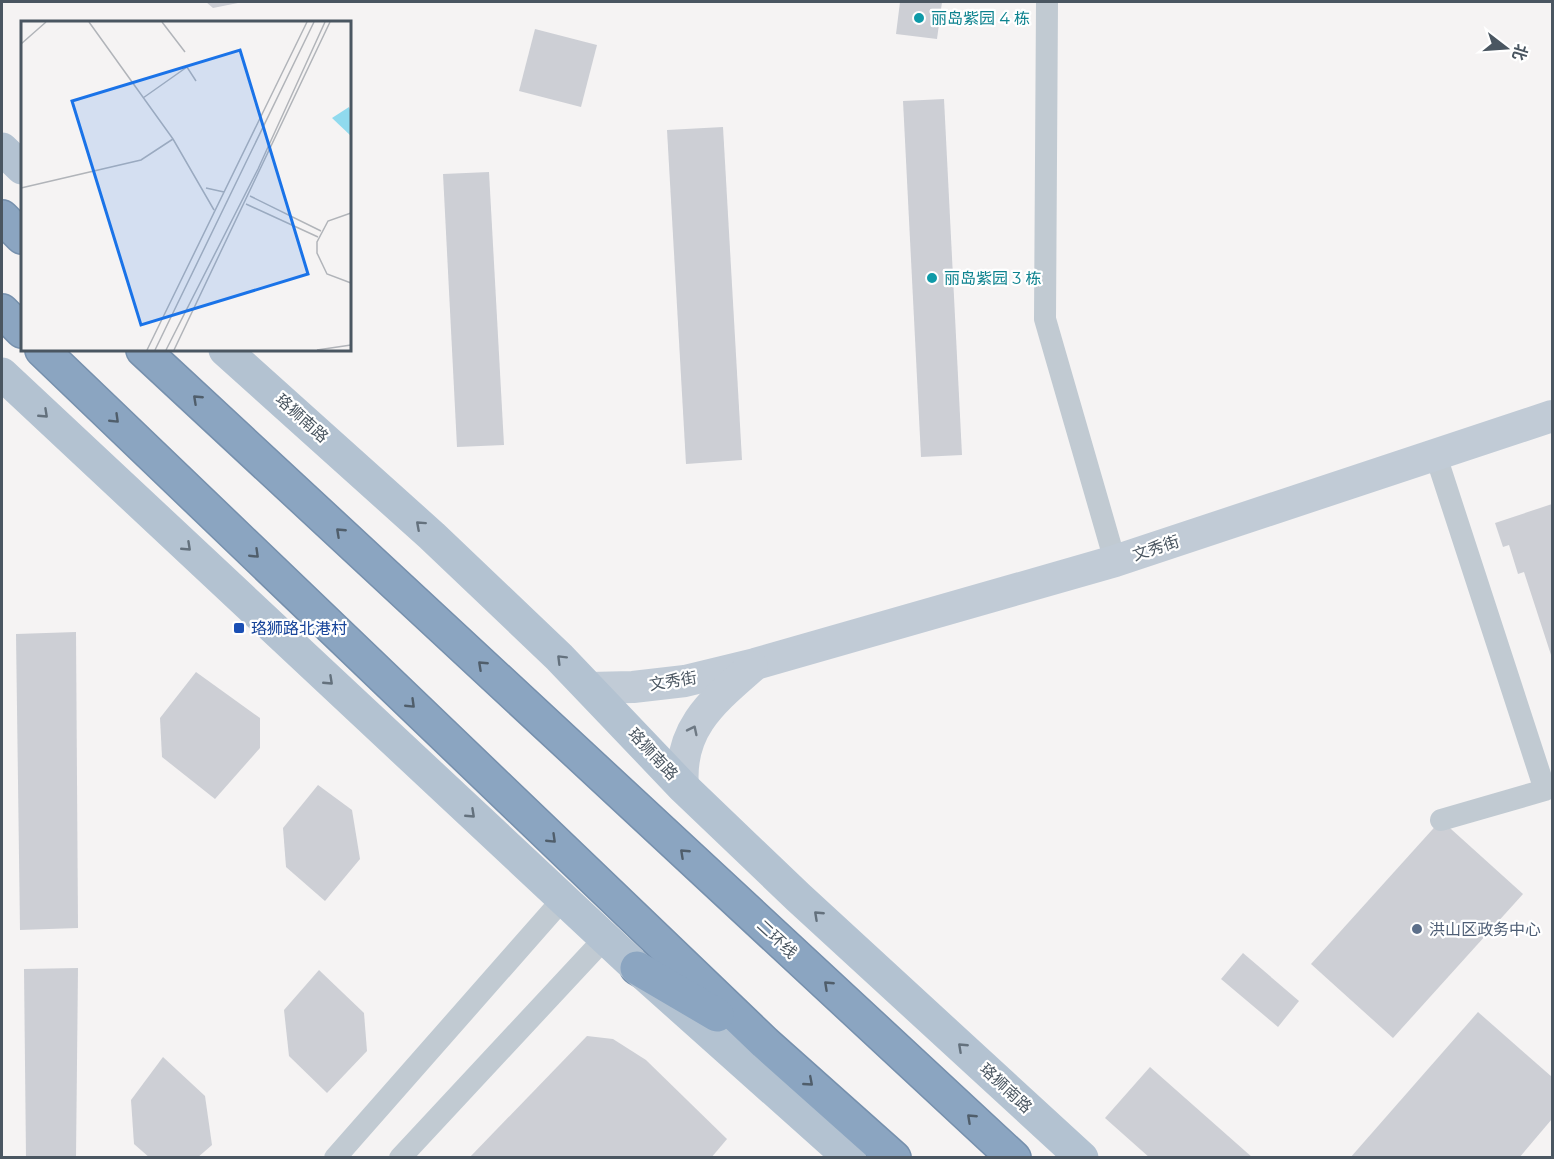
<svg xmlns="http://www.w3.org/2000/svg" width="1554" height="1159" font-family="Montserrat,'Noto Sans SC',sans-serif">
  <rect width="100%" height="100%" fill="#f5f3f3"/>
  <!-- building -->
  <g fill="#cdcfd5">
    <polygon points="206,2 238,2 238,3 213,8"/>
    <polygon points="900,2 942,2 937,39 896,34"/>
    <polygon points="535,29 597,45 581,107 519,91"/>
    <polygon points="944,99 962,455 921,457 903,101"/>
    <polygon points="723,127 742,460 686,464 667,130"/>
    <polygon points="489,172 504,445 457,447 443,174"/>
    <polygon points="1552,504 1552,658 1524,572 1518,574 1509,545 1503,547 1495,523"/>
    <polygon points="76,632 78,928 20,930 16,634"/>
    <polygon points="196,672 260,718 260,748 215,799 162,757 160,718"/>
    <polygon points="318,785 352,810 360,859 325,901 286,867 283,828"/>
    <polygon points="1441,820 1523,894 1393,1038 1311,964"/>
    <polygon points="1243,953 1299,1001 1278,1027 1221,979"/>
    <polygon points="78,968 76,1158 26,1158 24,969"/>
    <polygon points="319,970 364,1013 367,1051 327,1093 289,1056 284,1010"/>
    <polygon points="1478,1012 1552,1077 1552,1119 1519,1158 1350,1158"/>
    <polygon points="587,1036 613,1039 646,1060 727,1139 711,1158 469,1158"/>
    <polygon points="163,1057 205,1096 212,1145 197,1158 150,1158 134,1144 131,1100"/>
    <polygon points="1150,1067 1253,1158 1150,1158 1105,1118"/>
  </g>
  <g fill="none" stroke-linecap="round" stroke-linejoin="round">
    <defs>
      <g id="highway">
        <polyline points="2,217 22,237"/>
        <polyline points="2,311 22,331"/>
        <polyline points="42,350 765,1043 894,1158"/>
        <polyline points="143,350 1014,1158"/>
        <polyline points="637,968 717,1015"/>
      </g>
    </defs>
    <!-- highway casing -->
    <use href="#highway" stroke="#7690ad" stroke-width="36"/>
    <!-- street -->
    <g stroke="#c1cad2" stroke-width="22">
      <polyline points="1047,2 1045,319 1115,561"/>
      <polyline points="1436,456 1545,790 1441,820"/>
      <polyline points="335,1158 563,899"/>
      <polyline points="400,1158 605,938"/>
    </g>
    <!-- secondary -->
    <g stroke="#c1cbd6" stroke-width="32">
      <polyline points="589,688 633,687 685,681 755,664 1115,561 1552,416"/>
      <path d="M683,787C678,729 712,702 752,667"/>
    </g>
    <!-- primary -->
    <g stroke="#b3c2d1" stroke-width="33">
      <polyline points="2,149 22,168"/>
      <polyline points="225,350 432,536 559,657 683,787 798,897 1082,1158"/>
      <polyline points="2,374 637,968 850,1158"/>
    </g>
    <!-- highway -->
    <use href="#highway" stroke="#8ba5c1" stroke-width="33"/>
  </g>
  <!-- one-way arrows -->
  <defs><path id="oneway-chevron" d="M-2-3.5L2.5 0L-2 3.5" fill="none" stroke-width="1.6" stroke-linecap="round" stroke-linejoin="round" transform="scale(1.5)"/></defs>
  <g stroke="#505e6b">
    <use href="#oneway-chevron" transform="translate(197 399) rotate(-137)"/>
    <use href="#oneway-chevron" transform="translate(115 419) rotate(44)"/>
    <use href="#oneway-chevron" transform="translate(340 532) rotate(-137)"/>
    <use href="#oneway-chevron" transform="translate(255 554) rotate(44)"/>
    <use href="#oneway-chevron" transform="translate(482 665) rotate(-137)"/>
    <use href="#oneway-chevron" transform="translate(411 704) rotate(44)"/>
    <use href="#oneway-chevron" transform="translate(552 839) rotate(44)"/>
    <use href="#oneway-chevron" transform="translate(684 853) rotate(-137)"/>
    <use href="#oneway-chevron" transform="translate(828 985) rotate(-137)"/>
    <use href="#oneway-chevron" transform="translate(809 1082) rotate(41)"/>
    <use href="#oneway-chevron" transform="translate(971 1118) rotate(-137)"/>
  </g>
  <g stroke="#64717d">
    <use href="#oneway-chevron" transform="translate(44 414) rotate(43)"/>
    <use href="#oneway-chevron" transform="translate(420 525) rotate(-138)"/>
    <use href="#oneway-chevron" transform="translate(187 547) rotate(43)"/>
    <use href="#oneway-chevron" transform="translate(561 659) rotate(-135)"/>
    <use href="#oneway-chevron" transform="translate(329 681) rotate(43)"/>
    <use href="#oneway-chevron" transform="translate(471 814) rotate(43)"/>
    <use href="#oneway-chevron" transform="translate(818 915) rotate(-137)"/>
    <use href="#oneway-chevron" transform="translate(962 1047) rotate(-137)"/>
  </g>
  <use stroke="#6e7984" href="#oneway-chevron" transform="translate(693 730) rotate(-64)"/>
  <!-- markers -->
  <g fill="#0f9aa8" stroke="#fff" stroke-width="2">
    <circle cx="919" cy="18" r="6"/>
    <circle cx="932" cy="278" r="6"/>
  </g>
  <rect fill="#1a4fb4" stroke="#fff" stroke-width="2" x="233" y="622" width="12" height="12" rx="3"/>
  <circle fill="#5c6f8a" stroke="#fff" stroke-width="2" cx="1417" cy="929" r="6"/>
  <g text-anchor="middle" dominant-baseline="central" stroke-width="4.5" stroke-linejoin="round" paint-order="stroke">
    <!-- culture labels -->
    <g font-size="16" fill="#0d838f" stroke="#fff" text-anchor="start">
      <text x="931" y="18">丽岛紫园 4 栋</text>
      <text x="944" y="278">丽岛紫园 3 栋</text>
    </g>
    <!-- street labels -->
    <g font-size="16" fill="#4a5661" stroke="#fff">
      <text transform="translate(302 418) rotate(42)">珞狮南路</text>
      <text transform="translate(1156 548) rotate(-18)">文秀街</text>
      <text transform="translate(673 681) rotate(-9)">文秀街</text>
      <text transform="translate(653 754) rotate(47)">珞狮南路</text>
      <text transform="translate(777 939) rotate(43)">二环线</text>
      <text transform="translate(1006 1088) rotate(43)">珞狮南路</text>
    </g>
    <!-- transit labels -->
    <g font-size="16" fill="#164399" stroke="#fff" text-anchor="start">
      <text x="251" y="628">珞狮路北港村</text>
    </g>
    <!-- service labels -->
    <g font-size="16" fill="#4e5e75" stroke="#fff" text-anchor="start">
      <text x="1429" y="929">洪山区政务中心</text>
    </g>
  </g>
  <!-- overview -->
  <g transform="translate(21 21)">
    <rect width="330" height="330" fill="#f5f3f3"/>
    <path d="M328,86L330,92V115L311,97Z" fill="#90daee"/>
    <path fill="none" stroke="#b1b4b9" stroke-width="1.5" d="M68,1L152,118L193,189M141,1L164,31M0,23L25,1M122,77L166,46L175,60M0,167L120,139L152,118M185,167L203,171M229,175L300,210M225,183L297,216M330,192L307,200L296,221V232L306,253L330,262M126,329L286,1M134,329L293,1M145,329L237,148L304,1M153,329L309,1M296,329L330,324"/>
    <path fill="#1a73e8" fill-opacity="0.15" stroke="#1a73e8" stroke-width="3" d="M219,29L287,253L120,304L51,80Z"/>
    <rect width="330" height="330" fill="none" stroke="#4a5661" stroke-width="3"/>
  </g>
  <!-- border -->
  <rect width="1554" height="1159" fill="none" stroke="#4a5661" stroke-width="6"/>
  <!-- north arrow -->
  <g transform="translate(1506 48) rotate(107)" stroke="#ffffff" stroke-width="4.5" paint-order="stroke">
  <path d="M0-4.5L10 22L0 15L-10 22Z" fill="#4a5661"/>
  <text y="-9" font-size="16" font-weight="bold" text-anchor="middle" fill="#4a5661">北</text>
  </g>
</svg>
